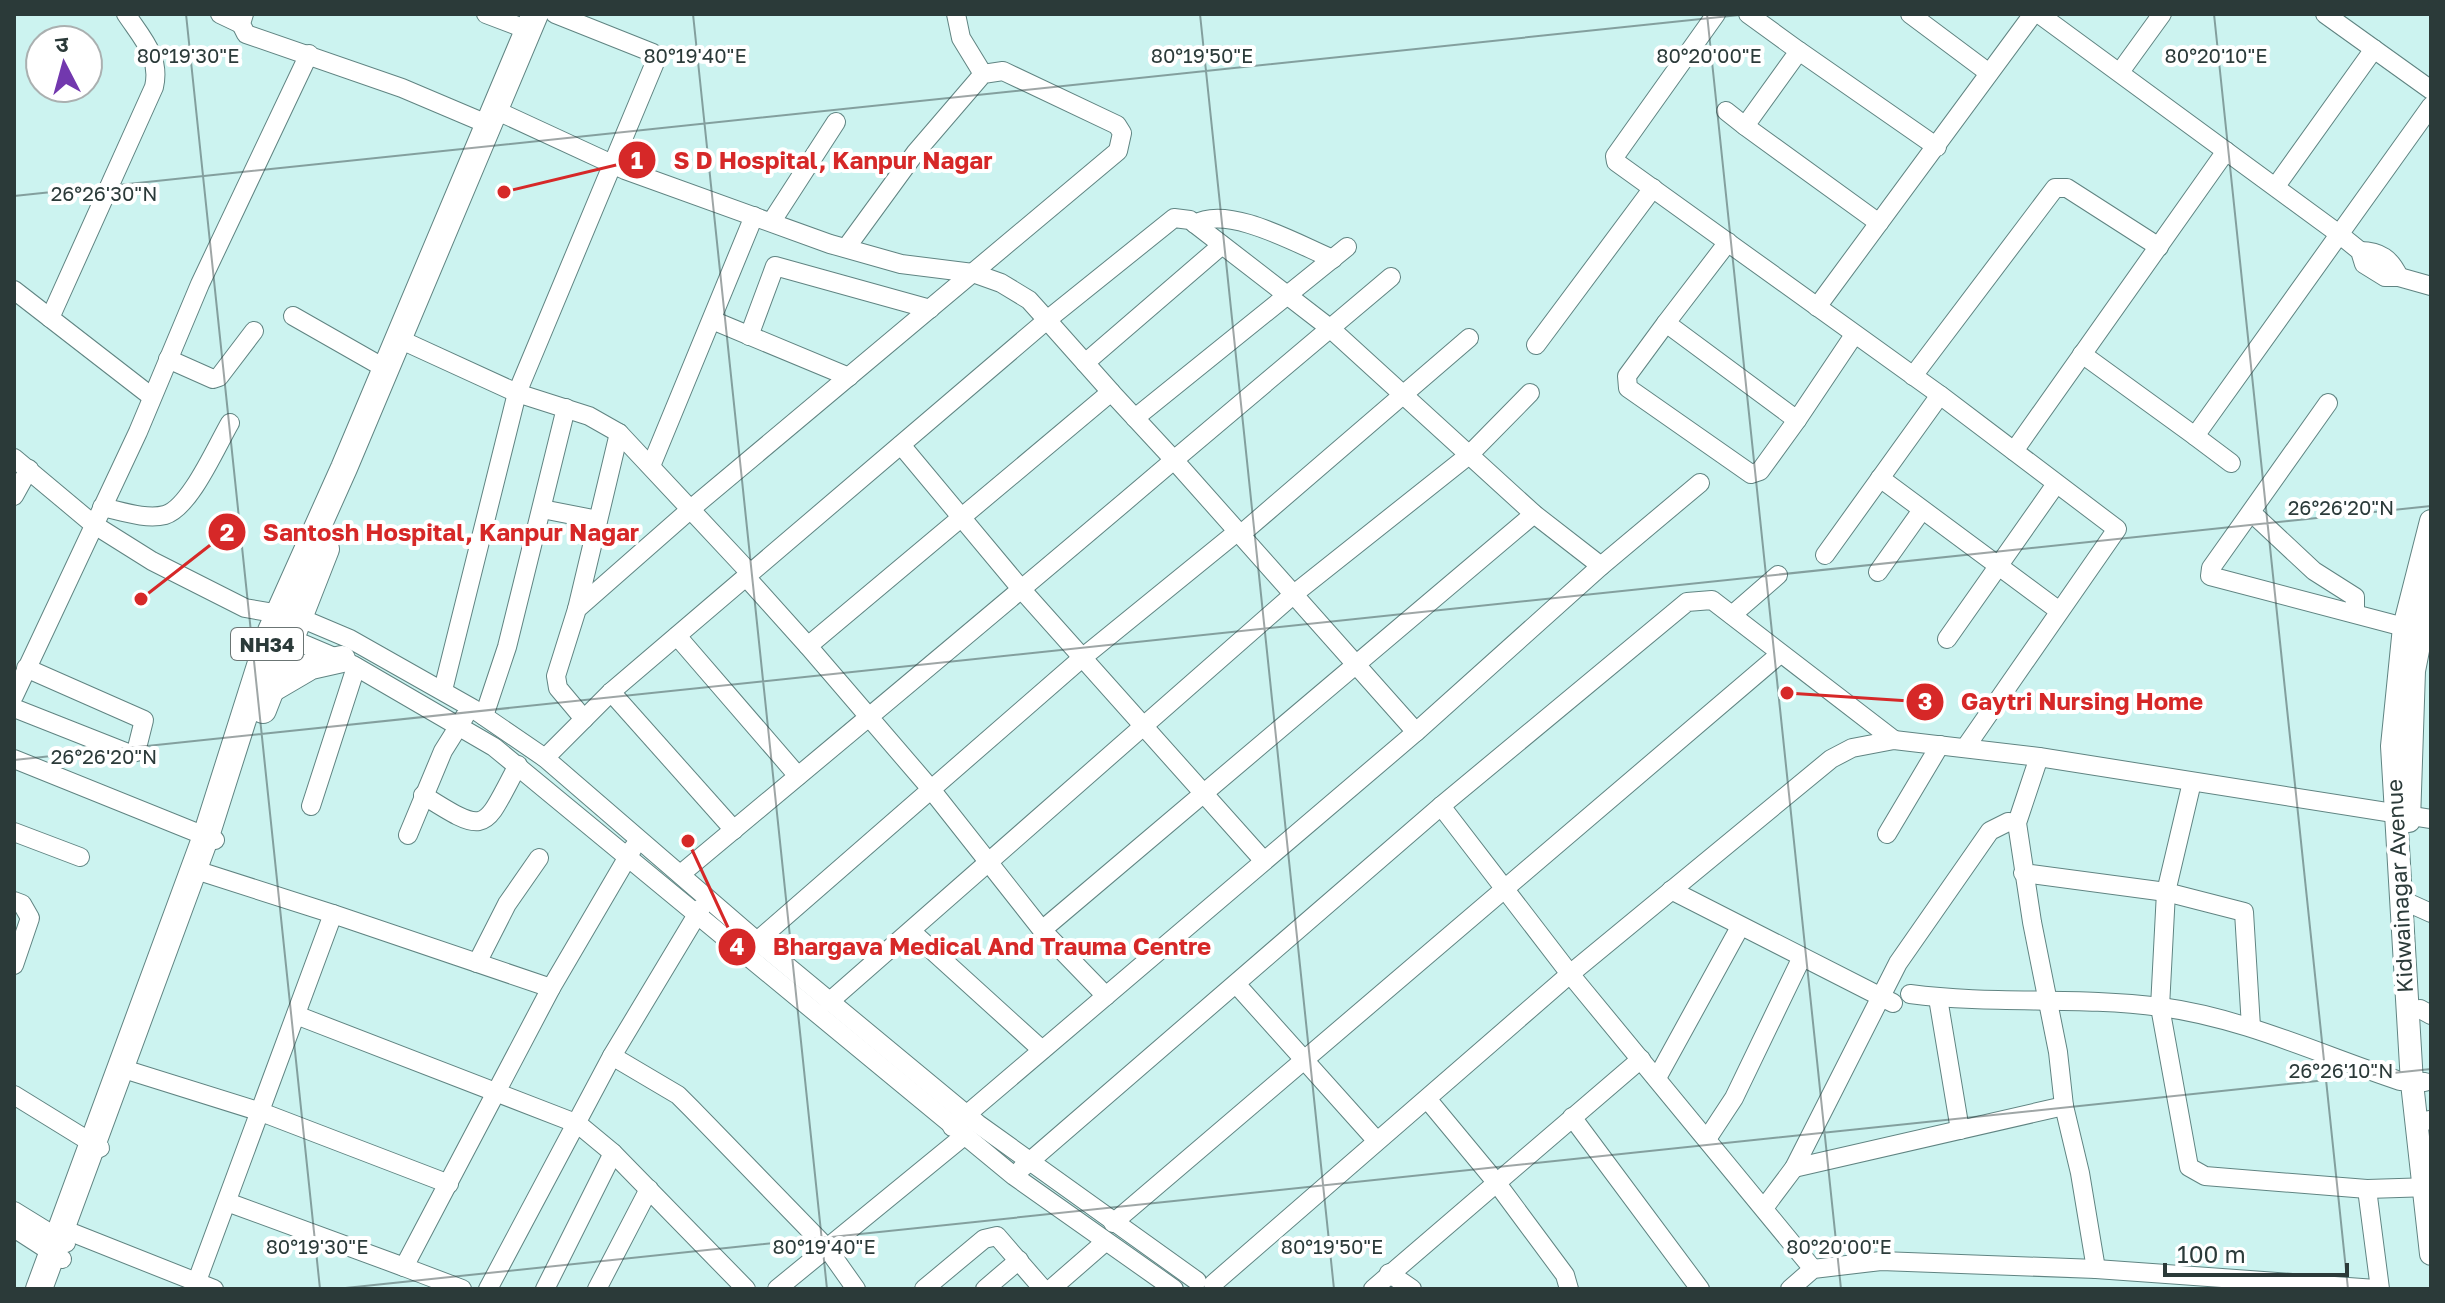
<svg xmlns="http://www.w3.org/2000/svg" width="2445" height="1303" font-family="'Golos Text','Noto Sans Devanagari',sans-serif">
  <rect width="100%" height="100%" fill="#ccf3f0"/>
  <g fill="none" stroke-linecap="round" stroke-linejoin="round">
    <defs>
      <g id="minor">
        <polyline points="220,14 241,24"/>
        <polyline points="244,14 241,24 246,34 402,88 487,124"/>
        <polyline points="486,14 528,30"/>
        <polyline points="956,14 961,38 983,74"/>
        <polyline points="1716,14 1615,156 1616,162 1940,395 2117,529 1965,748"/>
        <polyline points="1748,14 1799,51 1745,126 1879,223"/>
        <polyline points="1910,14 1989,73"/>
        <polyline points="2039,14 2339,234 2360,251 2364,264 2385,277 2399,277 2431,286"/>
        <polyline points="2325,14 2431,90"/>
        <polyline points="1799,51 1937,147"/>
        <polyline points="2120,72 2162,14"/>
        <polyline points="1726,111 1745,126"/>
        <polyline points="506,115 625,170 830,244 901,264 973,273 1001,283 1029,300 1047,320 1174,218 1190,220 1331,329 1534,514 1601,566 1416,732"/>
        <polyline points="2276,186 2374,49"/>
        <polyline points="772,221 836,122"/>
        <path d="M1195,224C1228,204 1299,245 1333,259"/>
        <polyline points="1728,242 1666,323 1797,420 1854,335"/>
        <path d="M2360,251C2380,251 2391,259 2399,277"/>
        <polyline points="14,290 152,397"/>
        <polyline points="1817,307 2033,14"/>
        <polyline points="293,316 386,369"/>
        <path d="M50,318L154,87C161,57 142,38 126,14"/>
        <polyline points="712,320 849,377"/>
        <polyline points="1666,323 1627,376 1628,388 1751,474 1760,471 1797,420"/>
        <polyline points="749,336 775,266 930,309"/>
        <polyline points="410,344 517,393 589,416 619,433 750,573"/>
        <polyline points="1536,345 1653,188"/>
        <polyline points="2082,354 2195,436 2431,106"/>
        <polyline points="168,359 213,379 219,377 254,331"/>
        <polyline points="1085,363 1222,245"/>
        <polyline points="1913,376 2055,188 2067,188 2159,247"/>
        <polyline points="2328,403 2211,568 2210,576 2404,627"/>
        <polyline points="1135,418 1347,247"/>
        <polyline points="2195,436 2231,463"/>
        <polyline points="901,445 1022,590 1264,861"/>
        <polyline points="2014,451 2226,151"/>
        <polyline points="14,458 93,524 152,561 245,608 298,617 350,639 472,708 545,758 757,941 978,1124 1197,1281"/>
        <polyline points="651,466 754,216"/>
        <polyline points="1880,478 2058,610"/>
        <polyline points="14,496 29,469"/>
        <path d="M102,507C121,511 146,520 165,515C190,508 217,445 230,423"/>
        <polyline points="542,509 598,520"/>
        <polyline points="2253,514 2314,571 2355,597 2355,611"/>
        <polyline points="1240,535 1469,338"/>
        <polyline points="1825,555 1940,395"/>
        <polyline points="1601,566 1700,483"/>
        <polyline points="1878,572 1922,510"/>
        <polyline points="746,577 808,646"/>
        <polyline points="577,609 619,433"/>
        <polyline points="1732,615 1778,575"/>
        <polyline points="280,634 353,665 494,747 1014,1176 1174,1289"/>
        <polyline points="677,636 798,776"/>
        <polyline points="1947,639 2056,484"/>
        <polyline points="443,690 517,393 656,60 653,53 555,14"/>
        <polyline points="611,692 734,830"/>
        <polyline points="14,696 138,432 200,284 309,54"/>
        <polyline points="14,708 128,753 136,752 144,720 26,668"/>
        <polyline points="484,716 507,647 566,408"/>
        <polyline points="584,719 558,688 556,676 577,609 692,508 1118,151 1122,133 1117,125 1003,71 983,74 916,152 846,248"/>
        <polyline points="2039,757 2017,823 2032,922 2058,1052 2064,1106 2080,1173 2096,1269"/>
        <polyline points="545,758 611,692 1047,320 1111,392"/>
        <polyline points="14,759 215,840"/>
        <polyline points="2192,782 2166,892 2160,1007 2189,1167 2205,1176 2367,1189 2431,1187"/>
        <path d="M423,795C489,837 483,830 518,765"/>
        <polyline points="311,806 356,667"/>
        <polyline points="1441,806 1570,974 1813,1269"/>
        <polyline points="14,832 80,857"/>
        <polyline points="1887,834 1940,745"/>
        <polyline points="408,835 443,751 465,716"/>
        <polyline points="205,873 333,914"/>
        <path d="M682,873C846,736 1011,599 1174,460L1111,392L808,646L930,788L1042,930L1106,996"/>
        <polyline points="2023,873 2166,892 2244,912 2251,1027"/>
        <polyline points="1671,890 1893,1003"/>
        <polyline points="14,901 22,904 30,918 14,965"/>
        <polyline points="2411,904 2431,913"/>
        <polyline points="1042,930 1534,514"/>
        <polyline points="912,932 1042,1050"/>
        <polyline points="757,941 1082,658 1237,532"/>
        <polyline points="477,963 507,904 539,858"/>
        <polyline points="1237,985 1376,1140"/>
        <path d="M1910,994C1993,1005 2077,996 2161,1007C2244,1018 2321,1055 2400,1081L2425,1082"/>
        <polyline points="1938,998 1960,1130"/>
        <polyline points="829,1002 1294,594 1469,455 1530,393"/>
        <polyline points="2420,1009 2431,1015"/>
        <polyline points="296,1015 578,1124 613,1153 746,1289"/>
        <polyline points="612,1056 678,1095 692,1109 827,1248 856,1289"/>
        <polyline points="130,1071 261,1112 449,1184"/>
        <polyline points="1657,1078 1740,927"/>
        <polyline points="14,1095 100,1148"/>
        <polyline points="1428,1100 1496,1182 1565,1275 1569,1289"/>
        <polyline points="1572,1117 1700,1289"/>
        <polyline points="2429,1120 2431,1121"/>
        <polyline points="952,1127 1416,732 1174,460 1391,277"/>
        <polyline points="1707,1139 1734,1098 1801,959"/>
        <polyline points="1794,1168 2064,1106"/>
        <polyline points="1021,1169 1441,806 1687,602 1712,600 1894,740"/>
        <polyline points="2367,1189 2380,1289"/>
        <polyline points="227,1202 404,1267"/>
        <polyline points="1764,1208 1794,1168 1898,963 1990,831 2008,822 2017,823"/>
        <polyline points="14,1211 66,1243"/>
        <polyline points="1113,1223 1780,654"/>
        <polyline points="14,1228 62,1259"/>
        <polyline points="73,1233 214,1289"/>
        <polyline points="1389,1273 1412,1289"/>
        <polyline points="1213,1284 1570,974 1831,759 1852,748 1894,740 2039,757 2431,819"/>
        <polyline points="194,1289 333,914 551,988 633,848"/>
        <polyline points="462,1289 404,1267 551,988"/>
        <polyline points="488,1289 612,1056 701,908"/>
        <polyline points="545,1289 613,1153"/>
        <polyline points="597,1289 649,1189"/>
        <polyline points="777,1289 964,1136"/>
        <polyline points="924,1289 984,1239 997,1236 1043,1289"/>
        <polyline points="985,1289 1019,1260"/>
        <polyline points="1051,1289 1105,1242"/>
        <polyline points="1373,1289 1641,1059"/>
        <polyline points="1790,1289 1813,1269 1881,1261 2096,1269 2376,1289"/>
      </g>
      <g id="major">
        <polyline points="2431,521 2404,627 2392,746 2412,1083 2431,1254"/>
        <polyline points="2409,821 2414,671 2431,584"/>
      </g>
      <g id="highway">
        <polyline points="270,690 311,666 342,659"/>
        <polyline points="263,710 326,549"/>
        <polyline points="39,1289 206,836 271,631 344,468 535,14"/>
      </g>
    </defs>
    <!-- minor casing -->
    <use href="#minor" stroke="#608482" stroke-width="20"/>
    <!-- major casing -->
    <use href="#major" stroke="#608482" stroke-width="24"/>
    <!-- highway casing -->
    <use href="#highway" stroke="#608482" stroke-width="28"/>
    <!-- minor -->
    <use href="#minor" stroke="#fff" stroke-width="18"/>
    <!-- major -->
    <use href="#major" stroke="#fff" stroke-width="22"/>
    <!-- highway -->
    <use href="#highway" stroke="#fff" stroke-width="26"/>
  </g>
  <!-- ticks -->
  <path fill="none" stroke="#2b3a39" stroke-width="2" stroke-opacity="0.45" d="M186,14L320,1289M693,14L827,1289M1200,14L1334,1289M1707,14L1841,1289M2214,14L2348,1289M14,196L1749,14M14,760L2431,506M336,1289L2431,1069"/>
  <g text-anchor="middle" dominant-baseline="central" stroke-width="8" stroke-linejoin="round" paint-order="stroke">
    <!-- shield labels -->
    <rect fill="#fff" stroke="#6b7574" stroke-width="2" x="231" y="628" width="72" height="32" rx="6"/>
    <g font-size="20" font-weight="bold" fill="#2b3a39">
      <text x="267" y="644">NH34</text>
    </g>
    <!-- street labels -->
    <g font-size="22" fill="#2b3a39" stroke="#fff">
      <text transform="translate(2399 886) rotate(-93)">Kidwainagar Avenue</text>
    </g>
  </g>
  <g font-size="20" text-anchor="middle" fill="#2b3a39" stroke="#fff" stroke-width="8" stroke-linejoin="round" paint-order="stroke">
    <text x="188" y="63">80°19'30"E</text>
    <text x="695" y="63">80°19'40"E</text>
    <text x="1202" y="63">80°19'50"E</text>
    <text x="1709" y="63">80°20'00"E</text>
    <text x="2216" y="63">80°20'10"E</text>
    <text x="104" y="201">26°26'30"N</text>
    <text x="2341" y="515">26°26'20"N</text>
    <text x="104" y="764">26°26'20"N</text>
    <text x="2341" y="1078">26°26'10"N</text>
    <text x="317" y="1254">80°19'30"E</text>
    <text x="824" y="1254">80°19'40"E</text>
    <text x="1332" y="1254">80°19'50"E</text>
    <text x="1839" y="1254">80°20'00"E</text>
  </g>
  <!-- callouts -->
  <path fill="none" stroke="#d62828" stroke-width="3" d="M504 192L637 160M141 599L227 532M1787 693L1925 702M688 841L737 947"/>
  <g fill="#d62828" stroke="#fff" stroke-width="3">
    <circle cx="504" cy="192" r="8"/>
    <circle cx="141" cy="599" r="8"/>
    <circle cx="1787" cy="693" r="8"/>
    <circle cx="688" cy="841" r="8"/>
    <circle cx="637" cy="160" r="20"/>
    <circle cx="227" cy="532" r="20"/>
    <circle cx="1925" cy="702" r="20"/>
    <circle cx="737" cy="947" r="20"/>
  </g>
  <g font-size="24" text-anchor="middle" font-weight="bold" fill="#fff">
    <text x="637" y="169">1</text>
    <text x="227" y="541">2</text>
    <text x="1925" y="710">3</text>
    <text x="737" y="955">4</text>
  </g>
  <g font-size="24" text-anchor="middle" font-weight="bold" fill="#d62828" stroke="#fff" stroke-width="8" stroke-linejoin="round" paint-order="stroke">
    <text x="833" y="169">S D Hospital, Kanpur Nagar</text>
    <text x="451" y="541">Santosh Hospital, Kanpur Nagar</text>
    <text x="2082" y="710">Gaytri Nursing Home</text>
    <text x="992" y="955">Bhargava Medical And Trauma Centre</text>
  </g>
  <!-- border -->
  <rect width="2445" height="1303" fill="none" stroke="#2b3a39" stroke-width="32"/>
  <!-- north arrow -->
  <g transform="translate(64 64) rotate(354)"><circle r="38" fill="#ffffff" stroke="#aab0b0" stroke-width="2"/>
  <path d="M0-6L14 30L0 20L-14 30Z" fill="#7238ae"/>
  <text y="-12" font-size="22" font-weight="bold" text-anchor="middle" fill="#2b3a39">उ</text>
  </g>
  <!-- scale -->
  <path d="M2165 1263v12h182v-12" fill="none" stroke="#2b3a39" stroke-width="4"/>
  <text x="2177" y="1263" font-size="24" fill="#2b3a39" stroke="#ffffff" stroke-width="6" paint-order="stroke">100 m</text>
</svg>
